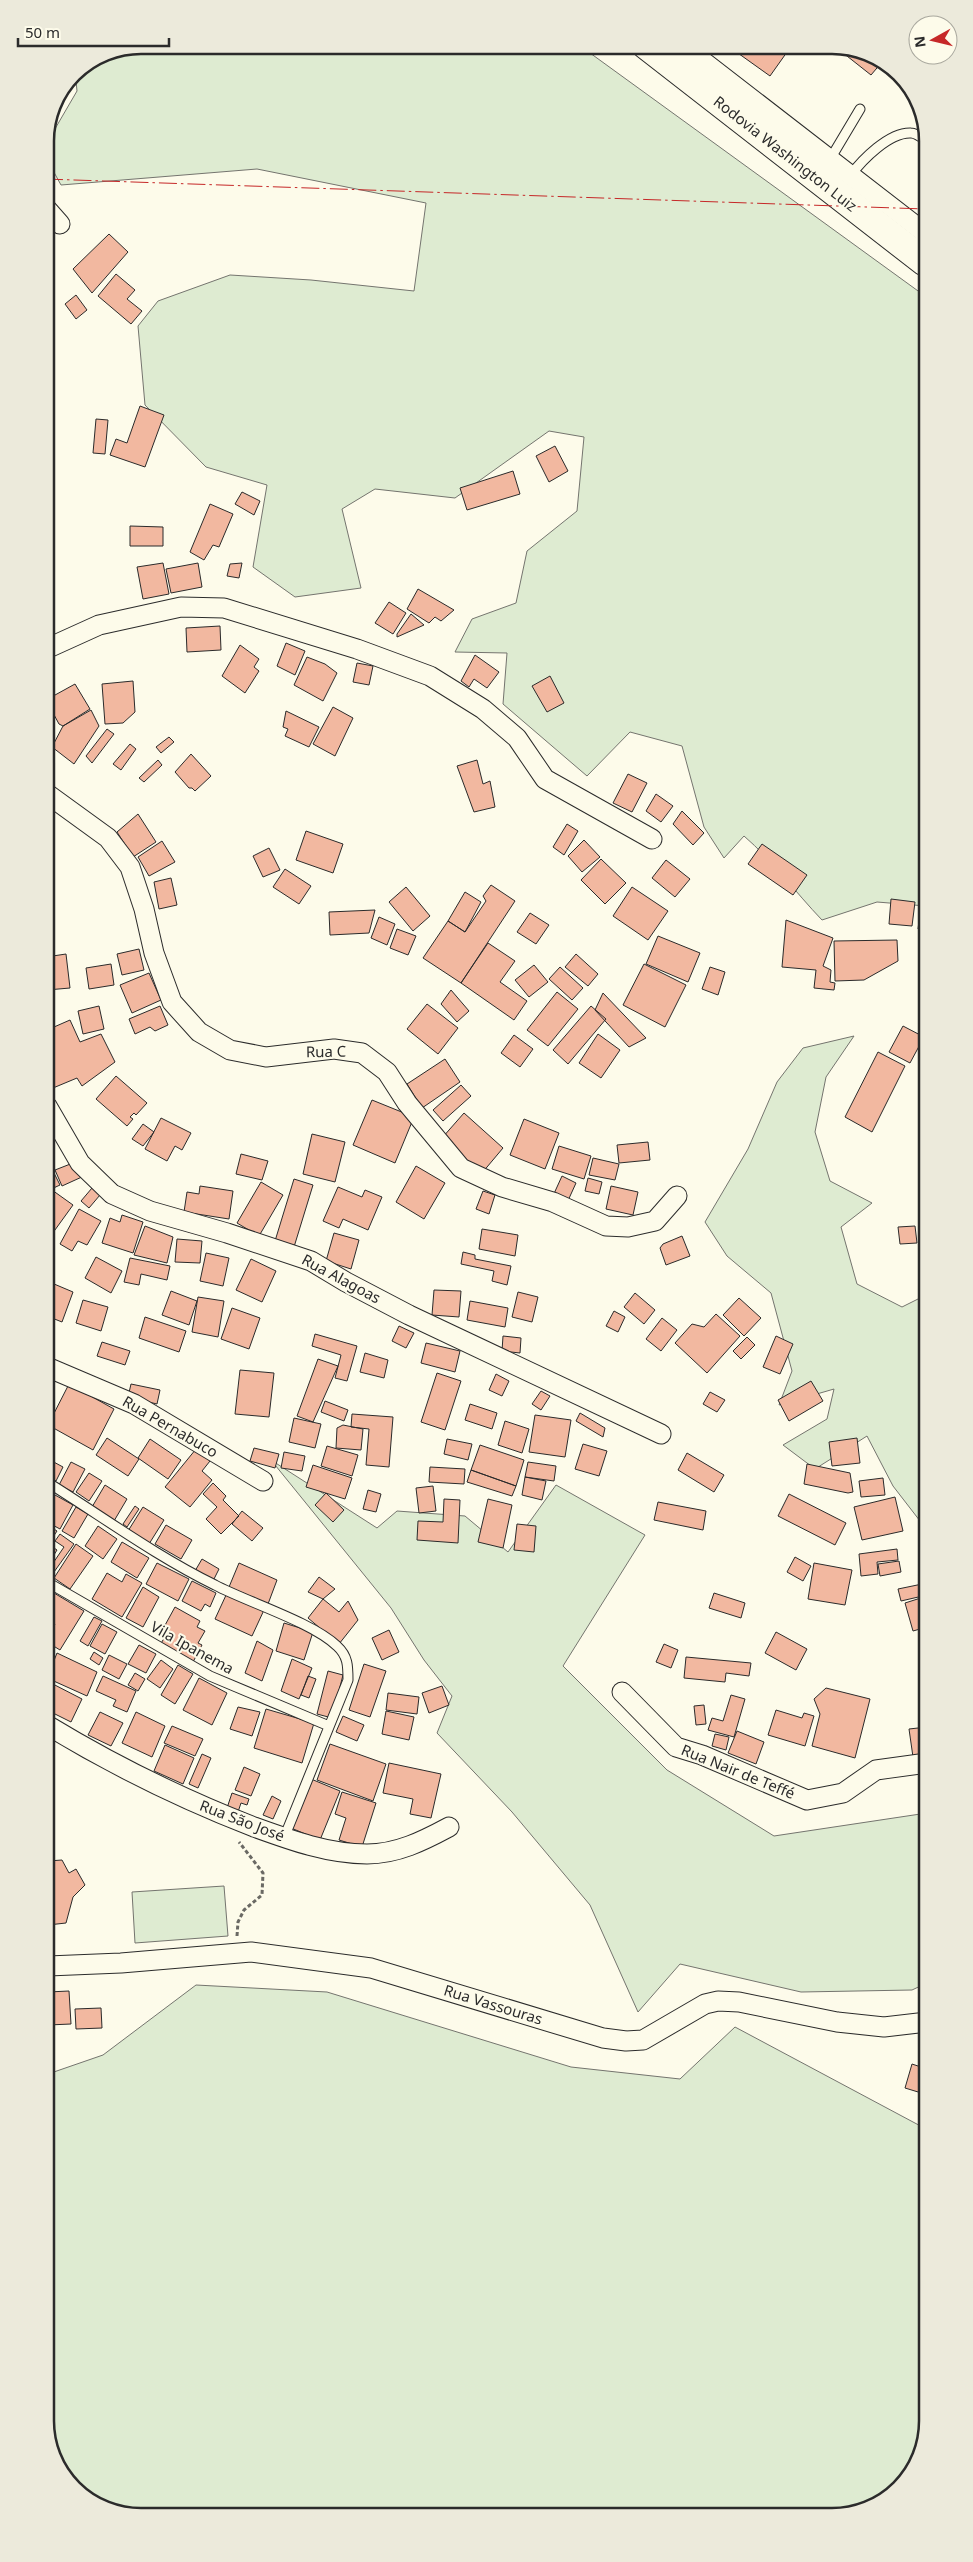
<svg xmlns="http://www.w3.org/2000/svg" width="973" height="2562" font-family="'Noto Sans',sans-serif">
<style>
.green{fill:#deebd1;stroke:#74746e}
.building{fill:#f2b8a0;stroke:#2b2b2b}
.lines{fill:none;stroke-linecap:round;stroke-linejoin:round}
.service-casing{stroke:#2b2b2b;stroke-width:11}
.minor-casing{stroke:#2b2b2b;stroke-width:21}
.motorway-casing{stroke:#2b2b2b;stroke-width:30}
.path{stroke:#6a6964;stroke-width:3;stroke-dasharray:4 2.5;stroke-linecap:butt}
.service{stroke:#fdfbea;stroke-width:9}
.minor{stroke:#fdfbea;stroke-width:19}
.motorway{stroke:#fdfbea;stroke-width:28}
.power{stroke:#c62828;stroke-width:1;stroke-dasharray:18 4 2.5 4;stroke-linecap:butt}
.labels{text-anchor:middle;stroke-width:4;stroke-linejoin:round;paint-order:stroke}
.street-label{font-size:15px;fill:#2b2b2b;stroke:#fdfbea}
.rim{fill:none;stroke:#2b2b2b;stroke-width:2.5}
</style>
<rect width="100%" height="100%" fill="#fdfbea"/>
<!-- green -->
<path class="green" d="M140,45H579L925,296L926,906L877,902L822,920C796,893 772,860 744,836L724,858L704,827L682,746L630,732L587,776L503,704L507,653L455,652L472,619L516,603L527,551L577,511L584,437L549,431L455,498L375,489L342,509L361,588L295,597L253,567L267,485L206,467L145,405L138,326L158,301L230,275L311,280L414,291L426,203L257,169L61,185L45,156V146L77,91L75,71L104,52Z
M854,1036L826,1077L815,1132L830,1181L872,1203L841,1227L857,1284L902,1307L926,1295L927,1530L893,1486L867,1436L815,1469L783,1445L827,1419L834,1389L779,1405L792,1371L771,1293L727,1256L705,1222L748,1149L777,1082L803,1048Z
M271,1460L377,1528L397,1511L465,1516L508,1552L556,1485L645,1535L563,1666L667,1770L774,1836L927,1813V1983L912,1990L801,1992L680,1964L638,2012L590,1905L512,1812L437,1733L452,1696L424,1660L391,1608Z
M224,1886L228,1936L135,1943L132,1892Z
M196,1985L327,1992L571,2067L680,2079L735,2027L928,2130V2422L908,2479L858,2514L134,2517L82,2497L48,2447V2074L103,2055Z"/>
<!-- building -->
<path class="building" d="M739,45H792L770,76L735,51Z
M833,45H839L882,62L871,75Z
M109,234L128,252L92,293L73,269Z
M116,274L135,290L127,299L142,311L131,324L98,296Z
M76,295L87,310L76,319L65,304Z
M46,376L51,377L46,403Z
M140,406L164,415L145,467L110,455L116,439L127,443Z
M96,419L108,420L105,454L93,453Z
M555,446L568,471L549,482L536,456Z
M513,471L520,494L467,510L460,488Z
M242,492L260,501L254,515L235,504Z
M210,504L233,514L219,547L213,545L204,560L190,552Z
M130,526L163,527V546H130Z
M163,563L169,594L143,599L137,567Z
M198,563L202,587L171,593L166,569Z
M242,563L239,578L227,576L230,564Z
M418,589L454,610L441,621L435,617L429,623L407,609Z
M389,602L406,613L393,634L375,623Z
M411,614L424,625L397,637V634Z
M220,626L221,650L187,652L186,628Z
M286,643L305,651L295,675L277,666Z
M240,645L259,659L254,667L259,671L245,693L222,676Z
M475,655L499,672L487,688L474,679L469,687L461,681Z
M307,657L325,664L337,673L323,701L294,685Z
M357,663L373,666L369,685L353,682Z
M550,676L564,703L547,712L532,686Z
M133,681L135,712L123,723L105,724L102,684Z
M75,684L90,709L63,726L59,724L46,700Z
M333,707L353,718L335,756L313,744Z
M91,710L99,726L74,764L52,747L63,726Z
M286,711L319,727L309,747L285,736L288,729L283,727Z
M107,729L114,734L92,763L86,756Z
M169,737L174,742L161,753L156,747Z
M130,744L136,749L121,770L113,764Z
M191,754L211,776L195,791L192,788H189L175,772Z
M158,760L162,765L144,782L139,778Z
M477,760L483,784L490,781L495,807L474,812L457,766Z
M628,774L647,783L632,812L613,803Z
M656,794L673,806L661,822L646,811Z
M682,811L704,833L693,845L673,824Z
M138,814L156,842L133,857L117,832Z
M567,824L578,831L564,855L553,847Z
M306,831L343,844L333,873L296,860Z
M584,840L600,857L582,872L568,856Z
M162,841L175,862L149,876L138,857Z
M762,844L807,875L793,895L748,864Z
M269,848L280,870L263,877L253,856Z
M601,859L626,883L605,904L581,880Z
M666,860L690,879L675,897L652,878Z
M285,869L311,886L299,904L273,887Z
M171,878L177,905L159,909L154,882Z
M491,885L515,901L461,983L423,958L448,921L465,932L486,901L483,896Z
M406,887L430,916L413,931L389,902Z
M632,887L668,911L648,940L613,916Z
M465,892L481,902L465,932L448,921Z
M922,897H926V930L918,929Z
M891,899L915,902L912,926L889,924Z
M375,910L369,933L330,935L329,912Z
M530,913L549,925L536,944L517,932Z
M379,917L395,924L387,945L371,938Z
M786,920L833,938L823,966L831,970L830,982L835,983L834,990L814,988L816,970L782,967Z
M397,929L416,936L408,955L390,948Z
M658,936L700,953L688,982L646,964Z
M897,940L898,961L864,980L835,981L834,941Z
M488,943L515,961L500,982L527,1001L514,1020L461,983Z
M139,949L144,970L122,975L117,954Z
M66,954L70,988L47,990L46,957Z
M576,954L598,974L588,986L565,967Z
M111,964L114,985L89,989L86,968Z
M644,964L686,985L665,1027L623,1005Z
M534,965L548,982L529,997L515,980Z
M560,967L583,988L572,1000L549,979Z
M710,967L725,972L718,995L702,989Z
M149,973L161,1000L132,1013L120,985Z
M451,990L469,1011L457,1022L441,1004Z
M557,992L578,1009L548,1046L527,1030Z
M603,993L646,1038L629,1047L595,1010Z
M427,1004L458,1028L438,1054L407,1029Z
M99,1006L104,1029L83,1034L78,1011Z
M160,1006L168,1025L155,1031L150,1027L135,1034L129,1019Z
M591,1006L606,1019L568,1064L553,1050Z
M70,1020L80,1042L101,1034L115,1062L82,1086L77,1078L53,1088L46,1072V1024L52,1022L54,1027Z
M903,1026L924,1037L910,1063L889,1052Z
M598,1034L620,1050L601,1078L579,1063Z
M514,1035L533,1049L520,1067L501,1053Z
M878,1052L905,1066L872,1132L845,1117Z
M445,1059L460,1082L422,1108L407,1084Z
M116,1076L147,1103L136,1115L134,1113L130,1117L133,1119L127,1126L96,1099Z
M461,1085L471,1096L443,1121L433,1110Z
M372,1100L414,1117L395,1163L353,1145Z
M464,1113L503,1148L482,1173L442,1138Z
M161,1118L191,1133L182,1150L175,1146L167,1161L145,1149Z
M524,1119L559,1133L545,1169L510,1155Z
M143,1124L154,1132L143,1146L132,1139Z
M312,1134L345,1142L335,1182L303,1174Z
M648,1142L650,1160L619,1163L617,1145Z
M559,1146L591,1156L584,1179L552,1169Z
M241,1154L268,1161L262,1180L236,1174Z
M593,1158L619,1164L615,1180L589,1175Z
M78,1161L84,1176L62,1186L55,1170Z
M416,1166L445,1183L424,1219L396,1202Z
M51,1167L60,1185L47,1191V1169Z
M562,1176L576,1183L566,1205L552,1198Z
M588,1178L602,1182L599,1194L585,1191Z
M294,1179L313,1185L294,1247L275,1241Z
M261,1182L283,1195L259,1236L237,1223Z
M200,1186L233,1191L229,1219L184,1212L187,1192L199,1194Z
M611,1186L638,1192L633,1215L606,1209Z
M338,1187L362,1197L365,1190L382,1197L368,1230L343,1219L339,1228L323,1221Z
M92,1188L100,1195L89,1208L81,1201Z
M52,1190L73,1205L47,1241V1198Z
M483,1191L495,1195L489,1214L476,1209Z
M79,1209L101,1221L87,1245L78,1241L72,1251L60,1244Z
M122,1215L143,1222L133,1253L102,1243L110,1218L120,1222Z
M145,1226L173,1237L167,1263L134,1255Z
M915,1226L917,1243L900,1244L898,1227Z
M482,1229L518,1235L515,1256L479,1249Z
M334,1233L359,1240L351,1269L326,1261Z
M682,1236L690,1256L666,1265L660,1248L663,1244Z
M177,1239L202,1241L200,1263L175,1262Z
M463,1252L475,1255V1259L511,1266L507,1285L492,1281L494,1271L461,1264Z
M206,1253L229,1258L223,1286L200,1281Z
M96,1257L122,1271L111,1293L85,1278Z
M130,1258L170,1266L167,1280L141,1274L139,1285L124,1282Z
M251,1259L276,1271L262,1302L236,1290Z
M47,1281L73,1292L62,1322L47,1316Z
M434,1290L461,1291L459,1317L432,1315Z
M171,1291L197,1301L189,1325L162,1315Z
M518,1292L538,1297L532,1322L512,1317Z
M635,1293L655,1310L644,1324L624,1307Z
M198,1297L224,1301L218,1337L192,1332Z
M739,1298L761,1318L744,1336L723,1315Z
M83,1300L108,1307L101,1331L76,1323Z
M470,1301L508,1308L505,1327L467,1320Z
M232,1308L260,1318L249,1349L221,1339Z
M614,1311L625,1317L618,1332L606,1326Z
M716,1314L740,1336L707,1373L675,1343L692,1324L704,1327Z
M145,1317L186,1331L179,1352L139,1338Z
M662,1318L677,1330L661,1351L646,1339Z
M399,1326L414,1333L406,1348L392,1341Z
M315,1334L357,1346L347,1381L335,1378L341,1355L312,1346Z
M503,1336L521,1338L520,1353L502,1351Z
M776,1336L793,1344L780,1374L763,1367Z
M747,1337L755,1345L741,1359L733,1351Z
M102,1342L130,1351L125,1365L97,1356Z
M426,1343L460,1351L455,1372L421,1363Z
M365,1353L388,1360L384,1378L360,1372Z
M318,1359L338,1366L313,1422L297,1416Z
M240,1370L274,1373L269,1417L235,1414Z
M437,1373L461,1381L445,1430L421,1422Z
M496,1374L509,1381L502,1396L489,1390Z
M811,1381L823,1401L789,1421L778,1400Z
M69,1384L114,1409L93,1450L48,1425Z
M131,1384L160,1390L157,1404L128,1397Z
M541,1391L550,1396L541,1410L532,1404Z
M710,1392L725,1400L717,1412L703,1404Z
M325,1401L348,1410L344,1421L321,1412Z
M470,1404L497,1413L492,1429L465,1420Z
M580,1413L605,1428L603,1437L576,1421Z
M352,1414L393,1417L389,1467L366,1465L369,1429L351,1427Z
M535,1415L571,1420L565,1457L529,1452Z
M294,1418L321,1424L315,1448L289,1442Z
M505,1421L529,1429L522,1453L498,1445Z
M343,1425L363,1429L361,1450L336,1448L337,1428Z
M107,1438L139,1459L128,1476L96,1455Z
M857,1438L860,1463L832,1466L829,1442Z
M150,1439L181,1460L168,1479L138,1458Z
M447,1439L472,1444L468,1460L444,1454Z
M583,1444L607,1451L599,1476L575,1469Z
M480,1445L524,1460L516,1486L471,1470Z
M327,1446L358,1455L352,1476L321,1466Z
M254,1448L279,1454L275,1468L250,1461Z
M196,1449L210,1461L202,1471L212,1480L190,1507L165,1487Z
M284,1452L305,1456L302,1471L281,1468Z
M687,1453L724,1475L714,1492L678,1470Z
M50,1460L63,1467L56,1481L47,1476Z
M71,1462L85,1469L73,1492L59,1485Z
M528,1462L556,1466L554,1481L525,1477Z
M807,1464L850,1473L853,1492L848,1493L804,1484Z
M313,1465L352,1478L345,1499L306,1487Z
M430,1467L465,1469L464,1484L429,1482Z
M471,1470L516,1486L512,1496L467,1482Z
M89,1473L102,1481L89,1501L76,1492Z
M525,1477L546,1481L542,1500L522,1495Z
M883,1478L885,1495L861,1497L859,1481Z
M213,1483L226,1496L223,1500L239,1516L221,1534L206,1519L217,1507L203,1494Z
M105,1485L127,1499L114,1521L92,1507Z
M433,1486L436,1511L419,1513L416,1488Z
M368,1490L381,1494L376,1512L363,1509Z
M326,1493L344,1510L333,1522L315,1505Z
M789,1494L846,1523L835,1545L778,1516Z
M55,1495L73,1505L60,1529L47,1522V1509Z
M895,1497L903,1531L862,1540L854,1507Z
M444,1499L460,1500L458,1543L417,1540L418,1521L443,1522Z
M488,1499L512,1505L503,1548L478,1542Z
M658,1502L706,1511L703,1530L654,1520Z
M135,1506L139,1509L127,1527L123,1524Z
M76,1507L88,1514L74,1538L62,1531Z
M143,1507L164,1520L149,1544L128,1531Z
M242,1511L263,1528L252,1541L232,1524Z
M517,1524L536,1526L534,1552L514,1550Z
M166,1525L192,1540L181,1559L155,1544Z
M49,1526L57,1531L47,1546V1529Z
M98,1526L117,1539L103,1559L85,1546Z
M60,1534L74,1544L54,1572L49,1569L64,1547L55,1541Z
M122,1542L149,1558L137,1578L111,1562Z
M76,1544L93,1556L70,1589L54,1578Z
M51,1546L57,1550L47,1566V1552Z
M897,1549L898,1560L877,1562L878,1574L861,1576L859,1554Z
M795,1557L811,1566L803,1581L787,1572Z
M202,1559L219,1569L213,1581L195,1571Z
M899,1561L901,1572L880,1576L878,1564Z
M157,1563L189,1579L178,1601L146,1584Z
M239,1563L277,1580L268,1604L229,1587Z
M814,1563L852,1570L845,1605L808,1599Z
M107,1573L122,1582L126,1574L142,1583L122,1617L92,1599Z
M319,1577L335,1589L323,1599L308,1592Z
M192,1581L216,1593L210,1607L205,1604L201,1611L182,1601Z
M927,1583V1595L901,1601L898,1589Z
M143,1587L159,1597L143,1627L126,1618Z
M49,1590L84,1611L60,1650L47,1642V1637L55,1624L47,1618V1594Z
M227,1593L264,1610L252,1636L215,1619Z
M714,1593L745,1603L741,1618L709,1608Z
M927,1596V1627L913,1631L905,1603Z
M323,1599L339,1612L348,1601L358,1620L339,1644L308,1618Z
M175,1607L200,1621L197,1627L205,1631L198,1643L202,1645L193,1662L160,1645L169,1630L164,1627Z
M94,1617L102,1621L88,1646L80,1641Z
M284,1623L313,1632L304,1660L276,1651Z
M102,1624L117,1632L105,1654L90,1646Z
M389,1630L399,1652L382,1660L372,1638Z
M776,1632L807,1649L796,1670L765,1653Z
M257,1641L273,1650L262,1681L245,1673Z
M664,1644L678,1650L671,1668L656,1662Z
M139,1645L156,1654L146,1673L128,1664Z
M94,1652L103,1658L99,1665L90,1659Z
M57,1653L97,1672L87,1696L47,1678Z
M109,1655L127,1664L119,1679L102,1670Z
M686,1657L751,1663L749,1676L726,1673L725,1682L684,1678Z
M292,1659L312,1668L299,1699L281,1691Z
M161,1660L173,1669L160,1688L147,1679Z
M364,1664L386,1671L370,1717L349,1710Z
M178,1665L193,1674L175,1704L161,1695Z
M328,1671L343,1675L332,1718L317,1714Z
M135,1673L145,1679L138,1691L128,1685Z
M103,1676L136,1691L127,1712L113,1706L116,1700L96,1691Z
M308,1676L316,1679L309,1698L301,1695Z
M199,1678L227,1693L212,1725L183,1710Z
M49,1682L82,1699L71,1722L47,1710Z
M442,1686L449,1705L429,1713L422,1693Z
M826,1688L870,1699L855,1758L812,1746L820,1714L814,1699Z
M388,1693L419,1697L417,1714L386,1710Z
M731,1695L745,1699L734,1737L708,1730L712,1718L723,1721Z
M704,1705L706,1724L696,1725L694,1706Z
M238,1707L260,1712L252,1736L230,1729Z
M266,1709L314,1723L302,1763L254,1748Z
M776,1710L802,1718L804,1713L814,1716L805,1746L768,1735Z
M386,1711L414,1717L409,1740L382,1734Z
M100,1712L123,1723L111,1746L88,1735Z
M136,1712L165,1726L152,1757L122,1743Z
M343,1716L364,1725L357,1741L336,1732Z
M172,1726L203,1739L195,1756L164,1743Z
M927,1727V1755L913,1757L909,1729Z
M737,1731L764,1742L756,1764L728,1753Z
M715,1734L729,1737L726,1750L712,1746Z
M330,1744L386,1764L373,1801L317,1780Z
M165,1745L194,1758L183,1784L154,1771Z
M202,1754L211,1758L198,1788L189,1784Z
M389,1763L441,1774L431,1818L410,1814L413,1799L383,1793Z
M244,1767L260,1774L251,1796L235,1790Z
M311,1779L340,1791L320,1840L291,1828Z
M342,1792L376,1803L362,1847L339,1840L346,1818L335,1814Z
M232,1793L249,1799L247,1805L241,1803L238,1812L227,1808Z
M272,1796L281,1801L273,1819L263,1815Z
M62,1860L69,1873L76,1869L85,1885L73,1897L66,1923L48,1925V1861Z
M69,1991L71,2024L48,2025V1992Z
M101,2008L102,2028L76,2029L75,2009Z
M912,2064L927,2069L928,2095L905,2088Z"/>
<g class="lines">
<defs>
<path id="service" d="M829,161L860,109
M850,176C862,160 889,132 911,133C915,133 921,137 925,140
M47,1482C103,1517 156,1556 215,1585C247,1602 312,1622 337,1646C348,1656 348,1666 348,1680L284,1838
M47,1582L210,1676L329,1726"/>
<path id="minor" d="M682,45L925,233
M45,207L60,224
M46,649L99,625L181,607L224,608L357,649L430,676L483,709L517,738L545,779L652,839
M46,793L108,838L130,867L144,909L154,953L172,1002L199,1032L230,1050L266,1057L334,1049L362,1053L387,1072L407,1103L461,1168L502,1187L553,1202L606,1226L628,1227L655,1221L677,1196
M47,1106L80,1163L112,1194L150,1211L227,1233L311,1261L346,1282L409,1315L661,1434
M47,1367L134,1404L263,1481
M622,1692L676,1747L702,1755L807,1800L843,1793L876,1770L927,1763
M47,1725C113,1765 182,1799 254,1827C290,1840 328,1854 367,1854C397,1854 423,1841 449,1827
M48,1966L121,1963L251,1952L371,1968L603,2038L626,2041L643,2040L705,2004L718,2001L739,2002L837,2022L884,2027L927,2022"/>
<path id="motorway" d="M646,45L925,262"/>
</defs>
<!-- service casing -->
<use href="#service" class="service-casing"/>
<!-- minor casing -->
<use href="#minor" class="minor-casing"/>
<!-- motorway casing -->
<use href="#motorway" class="motorway-casing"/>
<!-- path -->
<path class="path" d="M237,1936L238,1922L244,1910L262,1895L263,1873L239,1842"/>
<!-- service -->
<use href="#service" class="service"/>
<!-- minor -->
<use href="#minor" class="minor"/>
<!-- motorway -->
<use href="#motorway" class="motorway"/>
<!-- power -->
<path class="power" d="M45,179L925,209"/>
</g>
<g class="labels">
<!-- street labels -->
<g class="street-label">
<text transform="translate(785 154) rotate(38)" y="5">Rodovia Washington Luiz</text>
<text transform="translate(326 1052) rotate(-1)" y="5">Rua C</text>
<text transform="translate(341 1279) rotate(28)" y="5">Rua Alagoas</text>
<text transform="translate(170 1427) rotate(30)" y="5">Rua Pernabuco</text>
<text transform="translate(192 1648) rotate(29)" y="5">Vila Ipanema</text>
<text transform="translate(738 1772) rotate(22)" y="5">Rua Nair de Teffé</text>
<text transform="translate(242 1821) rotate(21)" y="5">Rua São José</text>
<text transform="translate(493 2005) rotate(17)" y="5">Rua Vassouras</text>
</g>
</g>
<!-- crop -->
<path d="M0 0H973V2562H0ZM141 54H832A87 87 0 0 1 919 141V2421A87 87 0 0 1 832 2508H141A87 87 0 0 1 54 2421V141A87 87 0 0 1 141 54Z" fill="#eceadb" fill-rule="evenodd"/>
<path class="rim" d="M141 54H832A87 87 0 0 1 919 141V2421A87 87 0 0 1 832 2508H141A87 87 0 0 1 54 2421V141A87 87 0 0 1 141 54Z"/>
<!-- north arrow -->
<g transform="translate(933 40) rotate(262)"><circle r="24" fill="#fdfbea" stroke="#a9a89e"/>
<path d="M0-4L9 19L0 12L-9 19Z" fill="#c62828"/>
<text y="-8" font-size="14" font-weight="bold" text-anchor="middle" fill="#2b2b2b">N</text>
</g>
<!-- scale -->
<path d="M18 38v8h151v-8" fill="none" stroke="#2b2b2b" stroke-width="2.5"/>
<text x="25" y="38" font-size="15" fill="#2b2b2b" stroke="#fdfbea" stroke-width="4" paint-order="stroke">50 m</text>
</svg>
